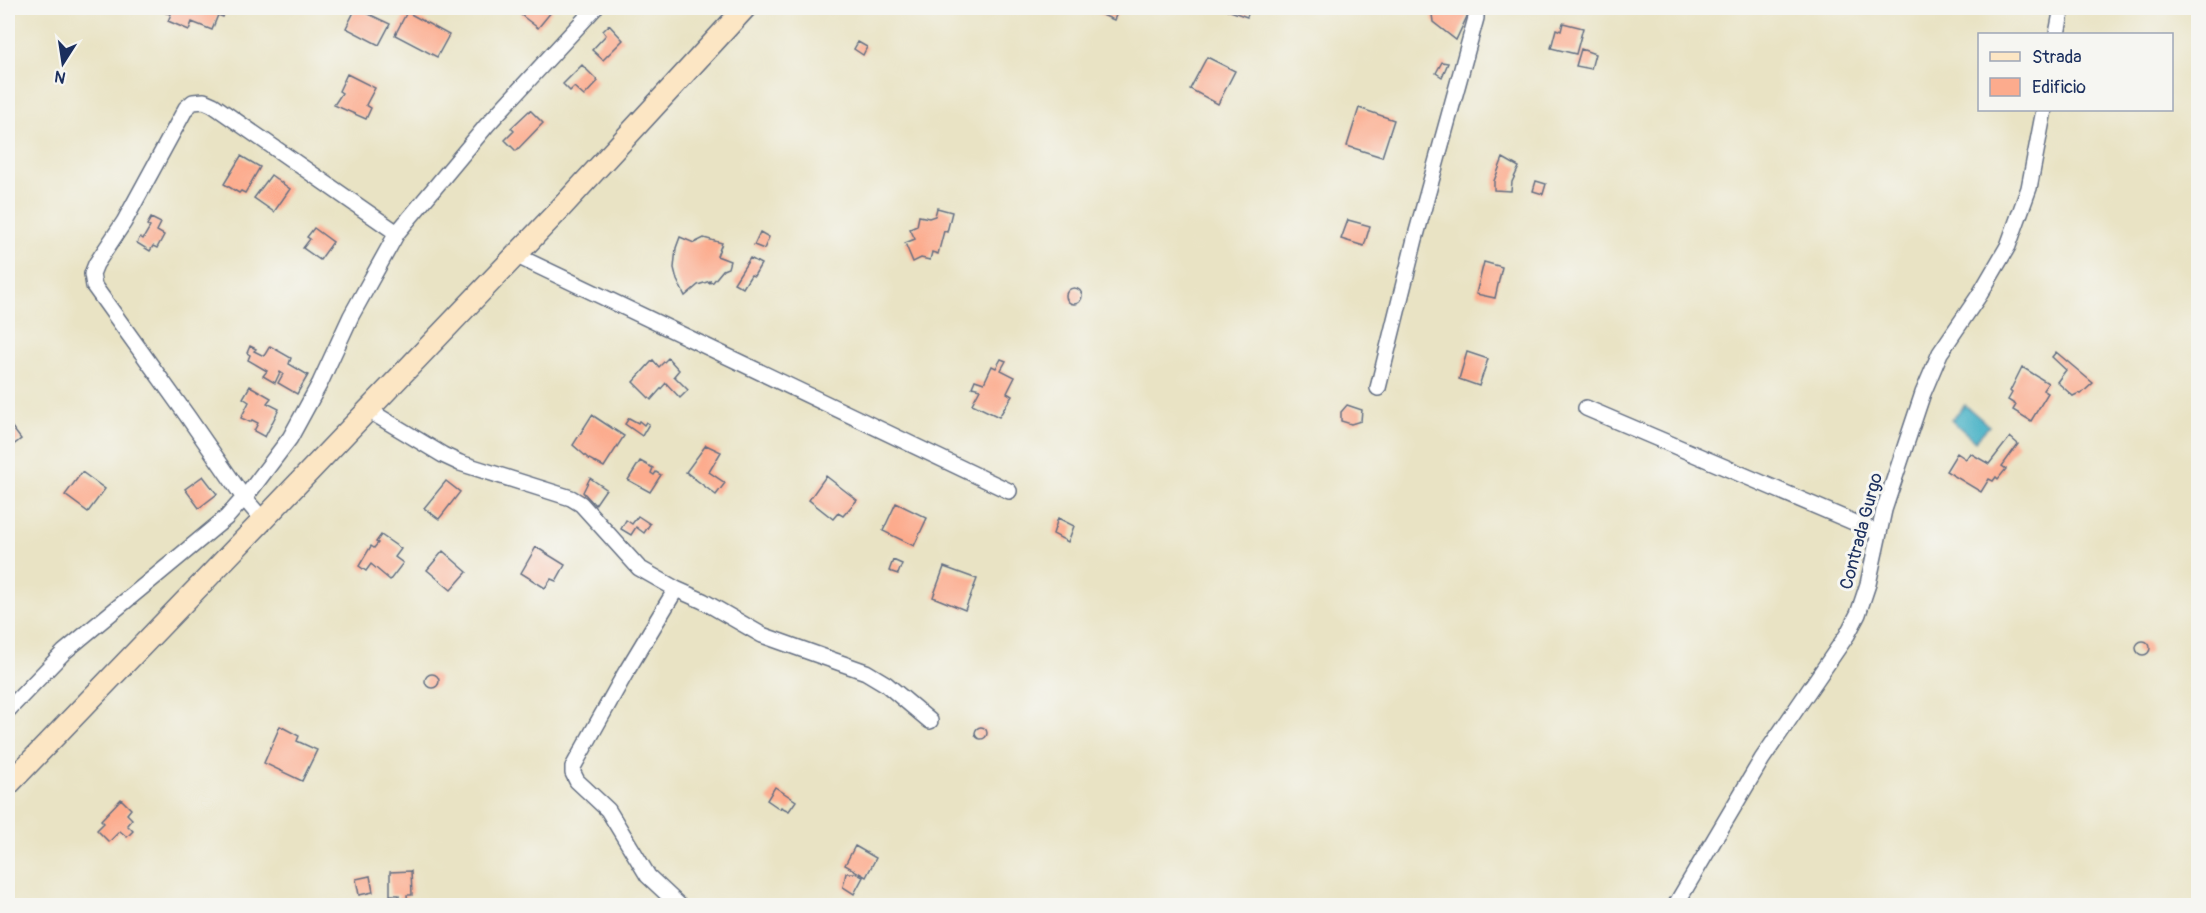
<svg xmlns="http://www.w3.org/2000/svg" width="2206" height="913" font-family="Pangolin,sans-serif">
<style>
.water{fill:#48b2c6;stroke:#327092;stroke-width:1.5}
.building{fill:#fcab8d}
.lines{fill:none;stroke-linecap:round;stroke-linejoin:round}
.minor-casing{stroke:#636e82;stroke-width:18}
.secondary-casing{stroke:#636e82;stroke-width:24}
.minor{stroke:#fff;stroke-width:15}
.secondary{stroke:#fce6c4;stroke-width:21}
.labels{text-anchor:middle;stroke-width:6;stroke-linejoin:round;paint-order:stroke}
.street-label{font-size:18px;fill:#1b2f5e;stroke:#f6f6f2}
</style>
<rect width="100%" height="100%" fill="#f6f6f2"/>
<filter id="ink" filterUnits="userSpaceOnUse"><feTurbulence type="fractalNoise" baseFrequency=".0167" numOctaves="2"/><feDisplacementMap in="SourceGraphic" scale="12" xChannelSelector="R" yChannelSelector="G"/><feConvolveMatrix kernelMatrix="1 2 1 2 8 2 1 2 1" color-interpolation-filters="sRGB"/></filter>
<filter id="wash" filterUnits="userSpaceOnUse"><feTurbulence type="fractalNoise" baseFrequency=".008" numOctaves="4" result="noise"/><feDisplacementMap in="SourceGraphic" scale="24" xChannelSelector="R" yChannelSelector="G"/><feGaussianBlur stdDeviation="1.35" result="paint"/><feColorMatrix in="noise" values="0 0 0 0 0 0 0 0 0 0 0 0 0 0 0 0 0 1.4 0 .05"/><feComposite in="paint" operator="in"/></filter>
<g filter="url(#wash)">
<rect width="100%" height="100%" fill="#e9e3c4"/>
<!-- water -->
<path class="water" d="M1965,405L1989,426L1975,441L1951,420Z"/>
<g id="blocks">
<!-- building -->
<path class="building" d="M168,8H226L223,17L218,15L212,30L192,22L189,30L168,21L171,14L166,13Z
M356,8L390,24L379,45L346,28Z
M527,8H547L552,11L538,28L521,15Z
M1086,8H1119L1114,20Z
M1222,8H1250L1247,17Z
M1438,8H1467L1470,10L1456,40L1433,22L1432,14Z
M407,12L449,35L437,57L395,35Z
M1563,23L1583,28L1576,54L1551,48L1556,29L1561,31Z
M609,25L623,40L603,60L592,50L606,35L603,31Z
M858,42L867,47L863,55L854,49Z
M1581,49L1595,54L1591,69L1576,66Z
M1207,57L1235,71L1218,104L1190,89Z
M1442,62L1448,63L1442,77L1436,73Z
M582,65L598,81L584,96L574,87L570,91L563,84Z
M347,74L375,88L366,105L371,108L366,119L334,105L342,93L339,91Z
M1359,108L1394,120L1382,157L1347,146Z
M530,110L543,123L516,151L505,140L514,131L511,128Z
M241,156L260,167L245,193L241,191L239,193L224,184Z
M1503,158L1519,167L1512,182L1511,191L1494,190V181Z
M271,175L290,189L274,212L254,198Z
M1536,181L1546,184L1543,194L1533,191Z
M937,208L952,212L947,232L944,231L938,254L932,252L930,260L921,258L913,262L905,243L915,239L910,229L917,226L919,216L929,218L935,216Z
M151,218L161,223L157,231L164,235L157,248L153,246L150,251L137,243L140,237L143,239L150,227L147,225Z
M1348,220L1370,226L1364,246L1341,239Z
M314,228L333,242L320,260L303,248L310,239L307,237Z
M760,232L769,237L764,249L754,245Z
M680,237L694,243L704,238L722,243L717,256L730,261L728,268L723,270L713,282L709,283L710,281L698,285L685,296L677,280L674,268L676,248Z
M750,258L761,264L754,276L751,275L743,288L734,283Z
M1484,262L1502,267L1495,298L1476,294Z
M1066 296a8 8 0 1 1 16 0a8 8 0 1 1-16 0Z
M250,346L256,349L254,351L264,356L270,346L291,358L289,364L308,375L297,394L278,383L283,374L280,372L275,383L263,376L267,371L248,360L250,355L247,353Z
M1467,352L1488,359L1479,386L1459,379Z
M2056,352L2093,383L2081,394L2079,393L2073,396L2057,382L2066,370L2052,357Z
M668,358L679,370L674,376L688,390L680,398L666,383L651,400L633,382L653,360L659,367Z
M1001,359L1006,361L1001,370L1015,377L1007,393L1012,396L999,417L972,404L980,389L972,387L975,380L984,383L992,366L996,368Z
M2022,367L2048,383L2043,390L2048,393L2031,421L2013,410L2016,405L2008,400L2012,393L2010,391Z
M250,386L271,398L267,403L279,409L265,437L254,431L258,423L252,420L250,422L241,418L249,402L243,398Z
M1347,405L1362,410L1361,421L1351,424L1341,421V412Z
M592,415L624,436L604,467L589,459L573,445Z
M629,418L638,423L639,421L644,425L646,422L649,424L642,436L625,424Z
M8,422L21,439L8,449Z
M2010,437L2018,444L2002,466L2006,469L1998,479L1996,477L1993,481L1989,479L1981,492L1946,471L1957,453L1966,459L1970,453L1989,464Z
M706,445L721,452L709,472L725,483L716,495L686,472Z
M640,461L653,468L651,473L654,475L656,472L661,475L650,492L628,480Z
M82,472L105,489L88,512L65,495Z
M203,476L217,494L199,508L185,489Z
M826,476L857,500L843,516L838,513L833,519L809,500Z
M590,478L606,489L595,505L583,492Z
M446,481L460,492L439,519L424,508Z
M896,503L927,518L914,546L883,531Z
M638,516L650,524L644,533L636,527L631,535L621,529L626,520L632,524Z
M1058,518L1074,526L1068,542L1053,534Z
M381,535L401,549L395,557L403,563L390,580L371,564L366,571L359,566L371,546L374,548L378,543L376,542Z
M536,547L565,565L556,581L551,579L545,588L521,573Z
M443,551L467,572L451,590L427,570Z
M893,560L902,564L898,574L889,571Z
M944,567L977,579L965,610L933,597Z
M2136 648a7 7 0 1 1 14 0a7 7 0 1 1-14 0Z
M425 681a7 7 0 1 1 14 0a7 7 0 1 1-14 0Z
M280,726L299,736L297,741L317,750L302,781L264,763Z
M975 733a6 6 0 1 1 12 0a6 6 0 1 1-12 0Z
M775,787L796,801L789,811L781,807L780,809L767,800Z
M121,799L131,809L127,814L132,819L127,825L133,831L127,837L120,831L109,842L97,830L104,823L101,820Z
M855,846L876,858L866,877L845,865Z
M411,871L412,895H407L408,905H399V895H390V872Z
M846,873H855L863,877L854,894L843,887Z
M370,876L373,892L359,895L356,879Z"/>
</g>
</g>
<g filter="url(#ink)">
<use href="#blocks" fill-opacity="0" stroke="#636e82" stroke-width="1.5"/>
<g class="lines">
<defs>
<path id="minor" d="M2057,34L2062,8
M515,255L1009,491
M1378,388L1415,239L1476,18V8
M1586,408L1879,533
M368,410L443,455L460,463L571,498L581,504L639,568L676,589L703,601L762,635L866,672L886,684L930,721
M263,520L244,498L188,417L94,286L92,274L96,264L124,222L186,108L193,102L204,101L213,105L397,233
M676,589L626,672L573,767V773L577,781L608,810L648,876L680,906
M8,710L64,652L227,517L250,491L290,438L320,383L351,316L397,233L487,125L595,8
M1675,906L1762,759L1847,635L1858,614L1868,584L1884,510L1923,393L1940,353L1980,294L2008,246L2029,188L2044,110"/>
<path id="secondary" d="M8,785L263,520L559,210L745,8"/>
</defs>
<!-- minor casing -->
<use href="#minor" class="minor-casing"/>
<!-- secondary casing -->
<use href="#secondary" class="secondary-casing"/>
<!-- minor -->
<use href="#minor" class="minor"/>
<!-- secondary -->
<use href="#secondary" class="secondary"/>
</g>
</g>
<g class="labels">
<!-- street labels -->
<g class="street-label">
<text transform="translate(1861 531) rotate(-75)" y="6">Contrada Gurgo</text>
</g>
</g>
<!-- margin -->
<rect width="2206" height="913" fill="none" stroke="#f6f6f2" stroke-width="30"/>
<!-- legend -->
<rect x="1978" y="33" width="195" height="78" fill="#f6f6f2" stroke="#9ea6b7" stroke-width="1.5"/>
<rect x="1990" y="52" width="30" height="9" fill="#fce6c4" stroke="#9ea6b7" stroke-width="1.5"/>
<text x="2032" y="63" font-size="18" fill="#1b2f5e">Strada</text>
<rect x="1990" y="78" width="30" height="18" fill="#fcab8d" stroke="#9ea6b7" stroke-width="1.5"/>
<text x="2032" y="93" font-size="18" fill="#1b2f5e">Edificio</text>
<!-- north arrow -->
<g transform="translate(63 63) rotate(192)" stroke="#f6f6f2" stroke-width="4.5" paint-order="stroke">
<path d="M0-4.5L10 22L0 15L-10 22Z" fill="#1b2f5e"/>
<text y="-9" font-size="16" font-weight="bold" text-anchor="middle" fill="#1b2f5e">N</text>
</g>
</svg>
